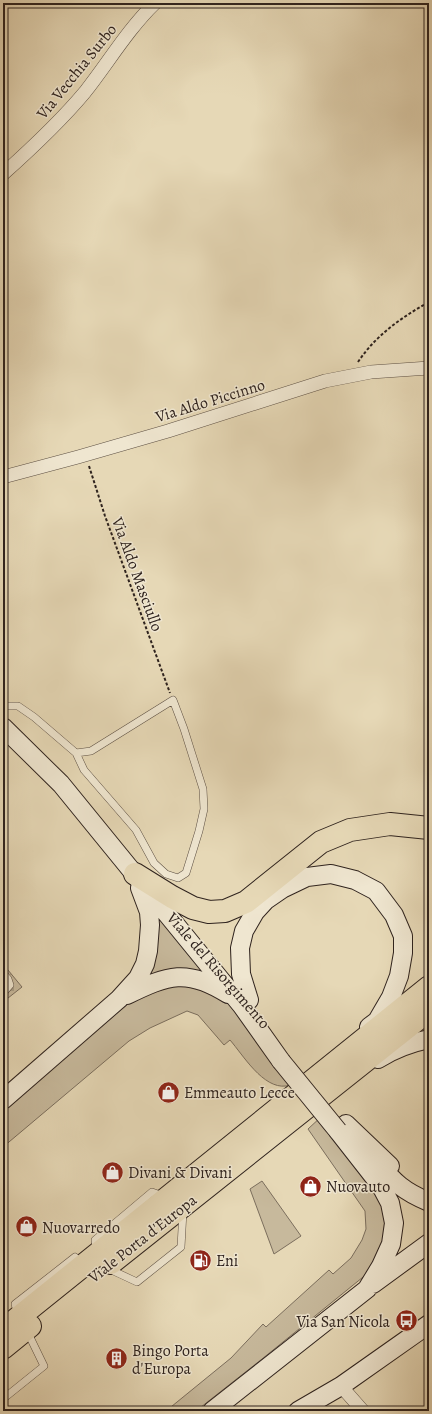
<svg xmlns="http://www.w3.org/2000/svg" width="432" height="1414" font-family="Alegreya,serif">
<style>
.grass{fill:#c7b99c;stroke:#7b6e5d}
.cemetery{fill:url(#cemetery-stones);stroke:#7b6e5d}
.lines{fill:none;stroke-linecap:round;stroke-linejoin:round}
.lane-casing{stroke:#5d5044;stroke-width:8}
.street-casing{stroke:#5d5044;stroke-width:14}
.secondary-casing{stroke:#2f231e;stroke-width:20}
.highway-casing{stroke:#2f231e;stroke-width:24}
.path{stroke:#2f231e;stroke-width:2;stroke-dasharray:3 2;stroke-linecap:butt}
.lane{stroke:#efe6d0;stroke-width:7}
.street{stroke:#efe6d0;stroke-width:13}
.secondary{stroke:#efe6d0;stroke-width:18}
.highway{stroke:#e6d8b6;stroke-width:22}
.secondary-bridge-casing{stroke:#2f231e;stroke-width:20;stroke-linecap:butt}
.secondary-bridge{stroke:#efe6d0;stroke-width:18}
.labels{text-anchor:middle;stroke-width:3;stroke-linejoin:round;paint-order:stroke}
.street-label{font-size:16px;fill:#2f231e;stroke:#efe6d0}
.poi-label{font-size:16px;fill:#2f231e;stroke:#efe6d0;text-anchor:start}
</style>
<defs>
<pattern id="cemetery-stones" width="16" height="16" patternUnits="userSpaceOnUse"><rect width="16" height="16" fill="#c7b99c"/><path d="M2 7V4a2 2 0 0 1 4 0v3zM10 15v-3a2 2 0 0 1 4 0v3z" fill="#ab9f86"/></pattern>
</defs>
<rect width="100%" height="100%" fill="#e6d8b6"/>
<filter id="stains"><feTurbulence type="fractalNoise" baseFrequency=".005" numOctaves="4"/><feColorMatrix values="0 0 0 0 .2 0 0 0 0 .09 0 0 0 0 .02 0 0 0 .5 -.17"/></filter>
<radialGradient id="worn" r=".72"><stop offset=".6" stop-color="#630" stop-opacity="0"/><stop offset="1" stop-color="#630" stop-opacity=".3"/></radialGradient>
<!-- grass -->
<path class="grass" d="M156,914L207,974L152,977L146,972Z
M185,982L228,1001L295,1083C292,1084 289,1086 286,1086C263,1089 243,1055 230,1040L224,1045L198,1015L187,1011L150,1028L129,1041L3,1147V1107L134,999Z
M322,1116L378,1186L387,1229L382,1252L368,1273L262,1359L196,1411H166L231,1358L263,1324L266,1327L329,1270L333,1274L351,1258L362,1240L366,1229L365,1211L308,1129Z
M262,1181L301,1236L274,1254L250,1189Z"/>
<!-- cemetery -->
<path class="cemetery" d="M3,964L22,987L3,1002Z"/>
<g class="lines">
<defs>
<path id="lane" d="M3,706H18L34,717L76,753L91,751L173,700L184,729L203,789L204,809L199,831L186,873L178,878L166,874L154,863L136,830L84,770L76,753
M3,973L8,979L10,985L3,993
M96,1251L95,1240L152,1192L163,1196
M107,1268L137,1282L181,1247L183,1211
M18,1315L15,1304L75,1257L82,1264
M3,1399L44,1366L27,1331"/>
<path id="street" d="M3,174C32,148 60,122 85,92C108,63 128,29 155,3
M3,477L78,457L168,431L325,381L371,372L429,368
M341,1386L363,1411"/>
<path id="secondary" d="M3,727L61,784L242,1006L281,1061
M127,995C168,975 187,968 228,994
M249,1000L241,974L240,948L244,931L255,912L266,900L282,889L307,877L331,874L355,880L376,891L394,915L403,936V953L399,976L391,997L377,1021L369,1027
M378,1059C394,1049 410,1043 429,1039
M3,1100L119,999L138,978L145,964L148,951L150,925L149,912L140,888
M346,1124L390,1166
M377,1162C395,1183 403,1191 429,1202
M373,1284L429,1243
M212,1411L367,1289L381,1266L391,1244L394,1223L390,1203L381,1186L338,1131
M298,1411L341,1386L429,1324"/>
<path id="highway" d="M135,874L172,897L193,908L209,912L225,911L246,902L321,842L350,830L390,824L429,828
M111,1263L429,1010
M3,1330L429,987
M3,1348L30,1326"/>
</defs>
<!-- lane casing -->
<use href="#lane" class="lane-casing"/>
<!-- street casing -->
<use href="#street" class="street-casing"/>
<!-- secondary casing -->
<use href="#secondary" class="secondary-casing"/>
<!-- highway casing -->
<use href="#highway" class="highway-casing"/>
<!-- path -->
<path class="path" d="M358,362C376,335 402,317 429,302
M89,466L105,516L170,693"/>
<!-- lane -->
<use href="#lane" class="lane"/>
<!-- street -->
<use href="#street" class="street"/>
<!-- secondary -->
<use href="#secondary" class="secondary"/>
<!-- highway -->
<use href="#highway" class="highway"/>
<defs>
<path id="secondary-bridge" d="M281,1061L338,1131"/>
</defs>
<!-- secondary-bridge casing -->
<use href="#secondary-bridge" class="secondary-bridge-casing"/>
<!-- secondary-bridge -->
<use href="#secondary-bridge" class="secondary-bridge"/>
</g>
<!-- icons -->
<defs>
<symbol id="shop-disc" viewBox="-11 -11 22 22"><circle r="9.5" fill="#8f2418" stroke="#efe6d0"/><path d="M-5-2.5h2.3a2.7 3.5 0 0 1 5.4 0H5L5.5 6h-11ZM-1.5-2.5h3a1.5 2.3 0 0 0-3 0Z" fill="#fff"/></symbol>
<symbol id="fuel-disc" viewBox="-11 -11 22 22"><circle r="9.5" fill="#8f2418" stroke="#efe6d0"/><path d="M-5.5-6h7V0h2V4h1.3V-2.5L3-4.5l.8-.8L6-3V5H2.5V1h-1V6h-7ZM-4.2-4.7v3.2H.2V-4.7Z" fill="#fff"/></symbol>
<symbol id="bus-disc" viewBox="-11 -11 22 22"><circle r="9.5" fill="#8f2418" stroke="#efe6d0"/><path d="M-5-6H5V4H4V6H2V4H-2V6H-4V4H-5ZM-3.5-4V0h7V-4ZM-3.5 1.2v1.5H-2V1.2ZM2 1.2v1.5H3.5V1.2Z" fill="#fff"/></symbol>
<symbol id="building-disc" viewBox="-11 -11 22 22"><circle r="9.5" fill="#8f2418" stroke="#efe6d0"/><path d="M-4-6H4V6H1V3H-1V6H-4ZM-2.5-4.3h1.7v1.8h-1.7ZM.8-4.3h1.7v1.8H.8ZM-2.5-1h1.7V.8h-1.7ZM.8-1h1.7V.8H.8Z" fill="#fff"/></symbol>
</defs>
<g fill-rule="evenodd">
<use href="#shop-disc" x="156" y="1080" width="25" height="25"/>
<use href="#shop-disc" x="100" y="1160" width="25" height="25"/>
<use href="#shop-disc" x="298" y="1174" width="25" height="25"/>
<use href="#shop-disc" x="14" y="1214" width="25" height="25"/>
<use href="#fuel-disc" x="188" y="1248" width="25" height="25"/>
<use href="#bus-disc" x="394" y="1308" width="25" height="25"/>
<use href="#building-disc" x="104" y="1346" width="25" height="25"/>
</g>
<g class="labels">
<!-- street labels -->
<g class="street-label">
<text transform="translate(76 71) rotate(-51)" y="6">Via Vecchia Surbo</text>
<text transform="translate(210 400) rotate(-17)" y="6">Via Aldo Piccinno</text>
<text transform="translate(138 574) rotate(70)" y="6">Via Aldo Masciullo</text>
<text transform="translate(219 970) rotate(49)" y="6">Viale del Risorgimento</text>
<text transform="translate(142 1238) rotate(-38)" y="6">Viale Porta d'Europa</text>
</g>
<!-- poi labels -->
<g class="poi-label">
<text x="184" y="1098">Emmeauto Lecce</text>
<text x="128" y="1178">Divani &amp; Divani</text>
<text x="326" y="1192">Nuovauto</text>
<text x="42" y="1233">Nuovarredo</text>
<text x="216" y="1266">Eni</text>
<text x="390" y="1327" text-anchor="end">Via San Nicola</text>
<text x="132" y="1356">Bingo Porta<tspan x="132" dy="18">d'Europa</tspan></text>
</g>
</g>
<!-- margin -->
<rect width="432" height="1414" fill="none" stroke="#e6d8b6" stroke-width="16"/>
<rect x="4" y="4" width="424" height="1406" fill="none" stroke="#2f231e" stroke-width="2"/>
<rect x="8" y="8" width="416" height="1398" fill="none" stroke="#2f231e"/>
<rect width="100%" height="100%" filter="url(#stains)"/>
<rect width="100%" height="100%" fill="url(#worn)"/>
</svg>
